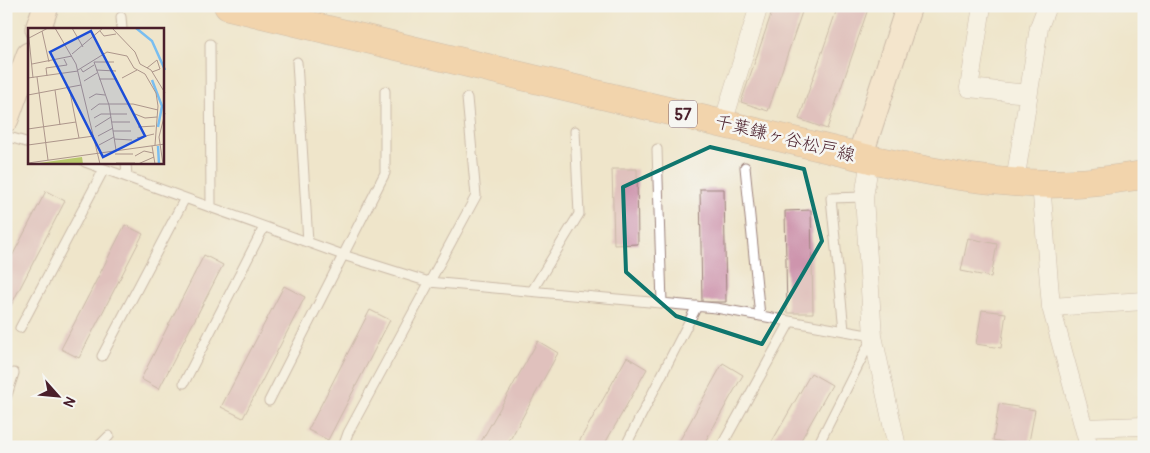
<svg xmlns="http://www.w3.org/2000/svg" width="1150" height="453" font-family="Pangolin,'Klee One',sans-serif">
<style>
.building{fill:#ce95ad}
.lines{fill:none;stroke-linecap:round;stroke-linejoin:round}
.lane-casing{stroke:#9c827b;stroke-width:11}
.street-casing{stroke:#9c827b;stroke-width:19}
.secondary-casing{stroke:#9c827b;stroke-width:27}
.primary-casing{stroke:#9c827b;stroke-width:29}
.lane{stroke:#fff;stroke-width:9}
.street{stroke:#fff;stroke-width:18}
.secondary{stroke:#fbe5cf;stroke-width:25}
.primary{stroke:#f6be87;stroke-width:28}
.marked{fill:none;stroke:#0f766e;stroke-width:4;stroke-linejoin:round}
.labels{text-anchor:middle;stroke-width:5;stroke-linejoin:round;paint-order:stroke}
.shield{fill:#f6f6f2;stroke:#7e6067;stroke-width:1}
.shield-label{font-size:16px;font-weight:bold;fill:#4a1f2b}
.street-label{font-size:18px;fill:#4a1f2b;stroke:#f6f6f2}
.inset-river{fill:none;stroke:#7abef0;stroke-width:2.5}
.inset-road{fill:none;stroke:#ad968b;stroke-width:1}
.view{fill:#1d4ed8;fill-opacity:0.15;stroke:#1d4ed8;stroke-width:2.5}
.inset-edge{fill:none;stroke:#4a1f2b;stroke-width:2.5}
</style>
<rect width="100%" height="100%" fill="#f6f6f2"/>
<filter id="ink" filterUnits="userSpaceOnUse"><feTurbulence type="fractalNoise" baseFrequency=".02" numOctaves="2"/><feDisplacementMap in="SourceGraphic" scale="10" xChannelSelector="R" yChannelSelector="G"/><feConvolveMatrix kernelMatrix="1 2 1 2 8 2 1 2 1" color-interpolation-filters="sRGB"/></filter>
<filter id="wash" filterUnits="userSpaceOnUse"><feTurbulence type="fractalNoise" baseFrequency=".0096" numOctaves="4" result="noise"/><feDisplacementMap in="SourceGraphic" scale="20" xChannelSelector="R" yChannelSelector="G"/><feGaussianBlur stdDeviation="1.12" result="paint"/><feColorMatrix in="noise" values="0 0 0 0 0 0 0 0 0 0 0 0 0 0 0 0 0 1.4 0 .05"/><feComposite in="paint" operator="in"/></filter>
<g filter="url(#wash)">
<rect width="100%" height="100%" fill="#efe5cb"/>
<g id="blocks">
<!-- building -->
<path class="building" d="M774,6H804L768,111L741,102Z
M838,6H869L827,129L799,119Z
M612,169H637L638,244L614,245Z
M700,189H724L726,302H702Z
M46,191L65,201L6,315V268Z
M811,210L813,313H787L785,211Z
M125,225L143,234L79,358L61,349Z
M968,238L997,244L991,277L961,271Z
M204,255L223,265L159,389L141,379Z
M284,286L305,297L243,418L221,407Z
M370,310L390,320L328,440L308,430Z
M982,310L1006,313L1001,348L976,344Z
M538,341L558,353L506,447H478Z
M627,357L647,369L603,447H576Z
M723,363L743,375L702,447H676Z
M811,373L832,385L797,447H769Z
M999,404L1035,410L1028,447L993,440Z"/>
</g>
</g>
<g filter="url(#ink)">
<use href="#blocks" fill-opacity="0" stroke="#9c827b" stroke-width="1"/>
<g class="lines">
<defs>
<path id="lane" d="M121,17L122,29
M210,44L211,207
M297,62L308,242
M6,136L29,143
M657,149L662,303
M85,162L343,255L429,282L716,308L873,336L817,447
M126,162L127,177
M745,167L760,316
M532,291L579,214L575,131
M20,328L104,169
M844,330L831,198L864,197
M102,356L185,198
M184,383L264,227
M6,398L14,373
M269,401L385,173V91
M98,447L109,436
M343,447L348,433L476,196L467,98
M625,447L697,306
M721,447L790,322"/>
<path id="street" d="M982,6L969,88L1028,94
M723,123L759,6
M870,159L864,197L873,336L897,447
M1015,182L1039,27L1047,6
M1041,183L1051,307L1089,447
M1051,307L1144,301
M1084,428L1144,426"/>
<path id="secondary" d="M38,29L46,6
M6,119L29,55
M860,156L909,6"/>
<path id="primary" d="M228,6L870,159C936,173 1006,187 1075,183C1098,182 1121,178 1144,175"/>
</defs>
<!-- lane casing -->
<use href="#lane" class="lane-casing"/>
<!-- street casing -->
<use href="#street" class="street-casing"/>
<!-- secondary casing -->
<use href="#secondary" class="secondary-casing"/>
<!-- primary casing -->
<use href="#primary" class="primary-casing"/>
<!-- lane -->
<use href="#lane" class="lane"/>
<!-- street -->
<use href="#street" class="street"/>
<!-- secondary -->
<use href="#secondary" class="secondary"/>
<!-- primary -->
<use href="#primary" class="primary"/>
</g>
</g>
<!-- marked area -->
<path d="M0 0H1150V453H0ZM710,147L804,169L822,241L762,344L676,316L626,272L623,187Z" fill="#efe5cb" fill-opacity=".55" fill-rule="evenodd"/>
<path class="marked" d="M710,147L804,169L822,241L762,344L676,316L626,272L623,187Z"/>
<g class="labels">
<!-- shield labels -->
<rect class="shield" x="669" y="100.5" width="28" height="27" rx="4"/>
<g class="shield-label">
<text x="683" y="120">57</text>
</g>
<!-- street labels -->
<g class="street-label">
<text transform="translate(785 138) rotate(14)" y="6">千葉鎌ヶ谷松戸線</text>
</g>
</g>
<!-- overview -->
<g transform="translate(28 28)">
<rect width="136" height="136" fill="#efe5cb"/>
<path d="M54,129L55,136H4Z" fill="#b8c86b"/>
<path class="inset-river" d="M108,0L124,13L137,42M124,52L134,78L130,99M130,118L131,136"/>
<path class="inset-road" d="M27,0L48,36L72,136M44,0L55,19M84,0L107,24L112,36L123,42L137,65M0,1L5,50M14,3L21,34M72,3L76,8L88,6M1,10L20,0M44,26L75,0M86,34H66L81,77L88,122M4,36L44,28M119,40L129,32L132,41L124,44M53,41L55,44L66,37M50,42L79,24L99,28L106,40L117,46L128,65L130,78L127,117M68,42L88,43M19,48L18,40L39,37L36,31M9,49L20,132M0,50L50,43M94,50L109,42M71,51H89M56,53L69,45M41,59L51,110M27,62L32,97M0,67L53,57M61,70L68,66L77,67M63,82L71,76H105L130,82M107,86L117,90L129,89M66,90L73,86H99M84,94H102M67,99L83,89M110,99L127,98M0,101L48,94M85,103H103M70,108L85,100M109,110L126,106M86,111L104,112M0,117L66,108M71,117L86,109M124,118L127,136M87,126H105M107,128L116,123L125,125M0,135L137,116M88,135H107M110,136L126,129M135,136L131,109L137,85"/>
<path class="view" d="M63,3L117,108L75,129L22,24Z"/>
<rect width="136" height="136" class="inset-edge"/>
</g>
<!-- margin -->
<rect width="1150" height="453" fill="none" stroke="#f6f6f2" stroke-width="25"/>
<!-- north arrow -->
<g transform="translate(58 396) rotate(117)" stroke="#f6f6f2" stroke-width="4" paint-order="stroke">
<path d="M0-4L9 19L0 12L-9 19Z" fill="#4a1f2b"/>
<text y="-8" font-size="14" font-weight="bold" text-anchor="middle" fill="#4a1f2b">N</text>
</g>
</svg>
